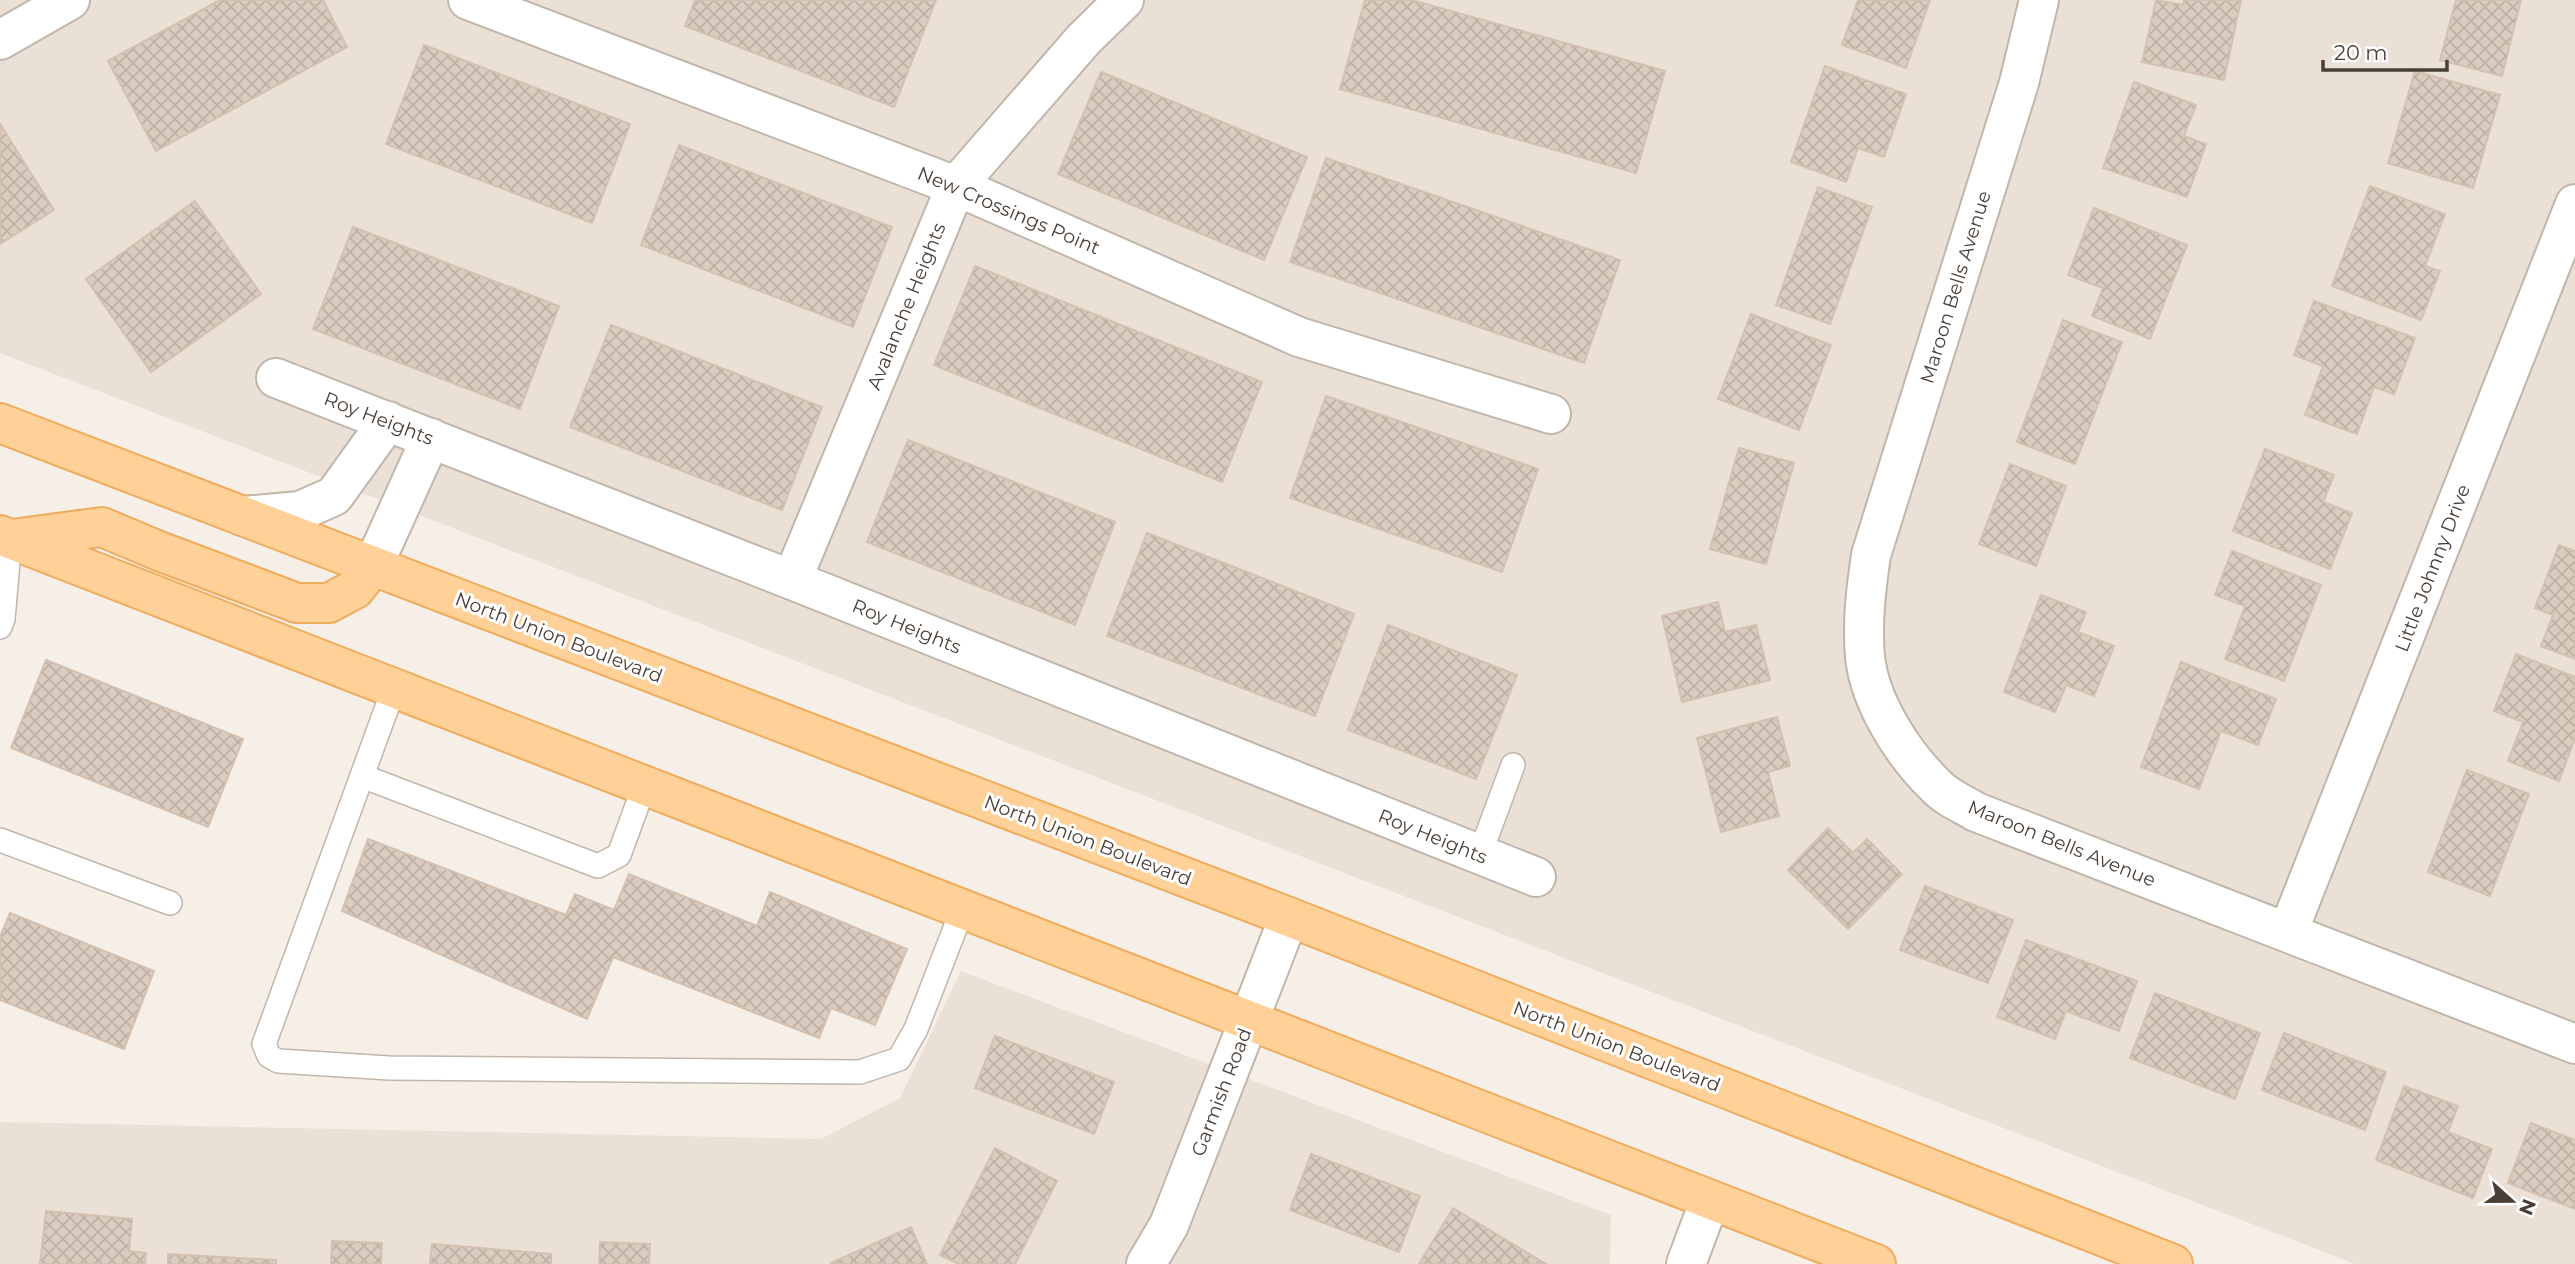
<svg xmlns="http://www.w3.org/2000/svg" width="2575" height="1264" font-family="Montserrat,sans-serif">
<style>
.residential{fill:#eae0d6}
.building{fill:url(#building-cross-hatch);stroke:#d4c0af;stroke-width:2}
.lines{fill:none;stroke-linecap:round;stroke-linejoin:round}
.service-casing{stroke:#c2b6aa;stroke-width:26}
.minor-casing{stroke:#c2b6aa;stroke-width:42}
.primary-casing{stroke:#efac5d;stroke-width:42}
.service{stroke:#fff;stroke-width:23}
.minor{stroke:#fff;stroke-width:38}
.primary{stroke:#ffd198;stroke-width:38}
.labels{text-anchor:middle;stroke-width:6;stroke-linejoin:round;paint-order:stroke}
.street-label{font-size:19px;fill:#4a3f36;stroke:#fff}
</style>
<defs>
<pattern id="building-cross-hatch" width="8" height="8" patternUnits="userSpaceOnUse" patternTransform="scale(1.75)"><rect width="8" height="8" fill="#dbccc0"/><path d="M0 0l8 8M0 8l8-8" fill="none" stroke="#bdb0a6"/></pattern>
</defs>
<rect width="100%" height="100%" fill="#f6efe8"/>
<!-- residential -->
<path class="residential" d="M0,0H2575V1264H2355L0,353Z
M961,971L1611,1215L1610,1264H0V1122L821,1139L900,1098Z"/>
<!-- building -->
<path class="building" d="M220,0H323L347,47L156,151L108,61Z
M695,0H936L894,107L685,26Z
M1365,0H1412L1665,71L1636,173L1340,89Z
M1858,0H1930L1906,68L1842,45Z
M2156,0L2183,5L2184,0H2241L2224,80L2142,62Z
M2456,0H2521L2502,76L2440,60Z
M424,45L630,124L592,223L386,144Z
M1825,66L1906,94L1884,157L1858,148L1846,182L1791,162Z
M2415,71L2500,95L2473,188L2388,163Z
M1101,72L1307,157L1264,260L1058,174Z
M2134,82L2196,105L2184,136L2206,144L2187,197L2103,168Z
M0,124L54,210L0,244Z
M679,145L892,227L853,327L641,245Z
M1326,158L1620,260L1584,363L1290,262Z
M2370,186L2445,214L2425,266L2440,271L2421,320L2332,286Z
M1818,187L1872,207L1830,324L1776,305Z
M195,201L261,294L151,372L86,279Z
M2094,208L2187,245L2150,339L2092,316L2103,288L2068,275Z
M353,227L559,306L520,409L313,329Z
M975,266L1262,382L1222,482L934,365Z
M2314,301L2415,338L2394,394L2374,387L2357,434L2305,415L2323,366L2294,355Z
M1751,314L1831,345L1799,430L1718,399Z
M2063,320L2122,342L2075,464L2017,442Z
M611,325L822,407L782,510L570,427Z
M1326,396L1538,469L1502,572L1290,498Z
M908,440L1115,522L1075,625L867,542Z
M1739,448L1794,463L1766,564L1710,549Z
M2265,449L2334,475L2323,502L2352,513L2330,569L2233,531Z
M2010,464L2066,486L2036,566L1979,544Z
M1147,533L1354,614L1315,716L1107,636Z
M2559,545L2575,551V659L2541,646L2553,615L2535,608Z
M2232,551L2321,585L2284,681L2225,659L2245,606L2215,595Z
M2041,595L2086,612L2078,632L2114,646L2094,696L2066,685L2055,712L2004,692Z
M1718,602L1725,632L1756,625L1770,680L1682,702L1662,616Z
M1388,625L1517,675L1476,779L1348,730Z
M2516,654L2575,677V738L2559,781L2508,761L2523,722L2494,711Z
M46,660L243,739L208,827L11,748Z
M2181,662L2276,699L2258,745L2221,731L2199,789L2141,767Z
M1777,717L1790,766L1768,772L1779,816L1721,832L1697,738Z
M2467,770L2529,794L2490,896L2428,872Z
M1828,828L1853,853L1867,839L1902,874L1848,929L1788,870Z
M368,839L566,915L575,894L614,910L629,874L757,926L770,892L907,949L875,1025L831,1008L819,1038L613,957L587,1019L342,911Z
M1925,886L2013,920L1988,983L1900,950Z
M10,913L154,971L124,1049L0,1000V937Z
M2026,940L2137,981L2119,1031L2066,1011L2055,1039L1997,1017Z
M2155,993L2260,1033L2235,1099L2130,1058Z
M2284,1033L2386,1072L2365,1130L2262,1090Z
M995,1036L1114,1082L1094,1134L975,1088Z
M2404,1086L2458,1106L2448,1132L2492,1149L2473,1198L2376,1160Z
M2531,1123L2575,1140V1209L2508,1183Z
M995,1148L1057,1181L1015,1264H959L940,1255Z
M1311,1154L1420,1196L1399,1252L1290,1210Z
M1453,1208L1546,1264H1419Z
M46,1211L132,1219L129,1251L146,1253L145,1264H40Z
M911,1227L927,1264H832L831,1263Z
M332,1241L382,1243L381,1264H331Z
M600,1242L650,1244L649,1264H599Z
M432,1244L551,1254V1264H430Z
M168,1254L276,1260V1264H168Z"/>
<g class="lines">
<defs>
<path id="service" d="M0,627L3,619L10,539
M394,688L264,1044L269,1056L278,1061L389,1068L860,1072L899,1059L916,1029L963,908
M362,776L598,866L619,855L645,784
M0,840L170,903
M1480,854L1513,765"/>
<path id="minor" d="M468,0L956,186L1299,337L1551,414
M2039,0L2019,83L1871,555C1866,589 1862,622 1865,657C1870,703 1903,754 1936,786C1946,797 1963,804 1976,812L2575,1044
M0,40L70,0
M276,378L792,580L1536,877
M242,516L300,511L334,496L388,421
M373,566L431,438
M792,580L956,186L1084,39L1124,0
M2288,932L2575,204
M1146,1264L1169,1225L1289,917
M1686,1264L1710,1200"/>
<path id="primary" d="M0,423L1289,917L2173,1264
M0,535L1876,1264
M12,539L102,527L159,551L297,603H329L355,589L373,566"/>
</defs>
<!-- service casing -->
<use href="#service" class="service-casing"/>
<!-- minor casing -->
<use href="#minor" class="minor-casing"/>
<!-- primary casing -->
<use href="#primary" class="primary-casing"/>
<!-- service -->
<use href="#service" class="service"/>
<!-- minor -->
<use href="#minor" class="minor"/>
<!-- primary -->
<use href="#primary" class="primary"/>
</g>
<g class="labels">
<!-- street labels -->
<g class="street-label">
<text transform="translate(1009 210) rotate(23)" y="7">New Crossings Point</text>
<text transform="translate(1955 287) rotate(-73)" y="7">Maroon Bells Avenue</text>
<text transform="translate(906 306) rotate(-68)" y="7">Avalanche Heights</text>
<text transform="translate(379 418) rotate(21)" y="7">Roy Heights</text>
<text transform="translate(2432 568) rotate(-69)" y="7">Little Johnny Drive</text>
<text transform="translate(907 626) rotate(22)" y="7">Roy Heights</text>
<text transform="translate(559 637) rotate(21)" y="7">North Union Boulevard</text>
<text transform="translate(1433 836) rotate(22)" y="7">Roy Heights</text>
<text transform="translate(1088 840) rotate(21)" y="7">North Union Boulevard</text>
<text transform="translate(2062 843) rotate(22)" y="7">Maroon Bells Avenue</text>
<text transform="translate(1617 1046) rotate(21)" y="7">North Union Boulevard</text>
<text transform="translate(1221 1092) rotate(-69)" y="7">Garmish Road</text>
</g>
</g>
<!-- north arrow -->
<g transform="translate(2512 1201) rotate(111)" stroke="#ffffff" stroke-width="5" paint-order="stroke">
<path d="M0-5L12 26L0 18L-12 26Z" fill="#4a3f36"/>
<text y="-10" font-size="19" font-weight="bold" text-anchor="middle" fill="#4a3f36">N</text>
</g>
<!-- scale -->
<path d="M2323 60v10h124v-10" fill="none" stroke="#4a3f36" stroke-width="3.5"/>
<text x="2334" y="60" font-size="21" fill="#4a3f36" stroke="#ffffff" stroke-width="5" paint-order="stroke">20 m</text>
</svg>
